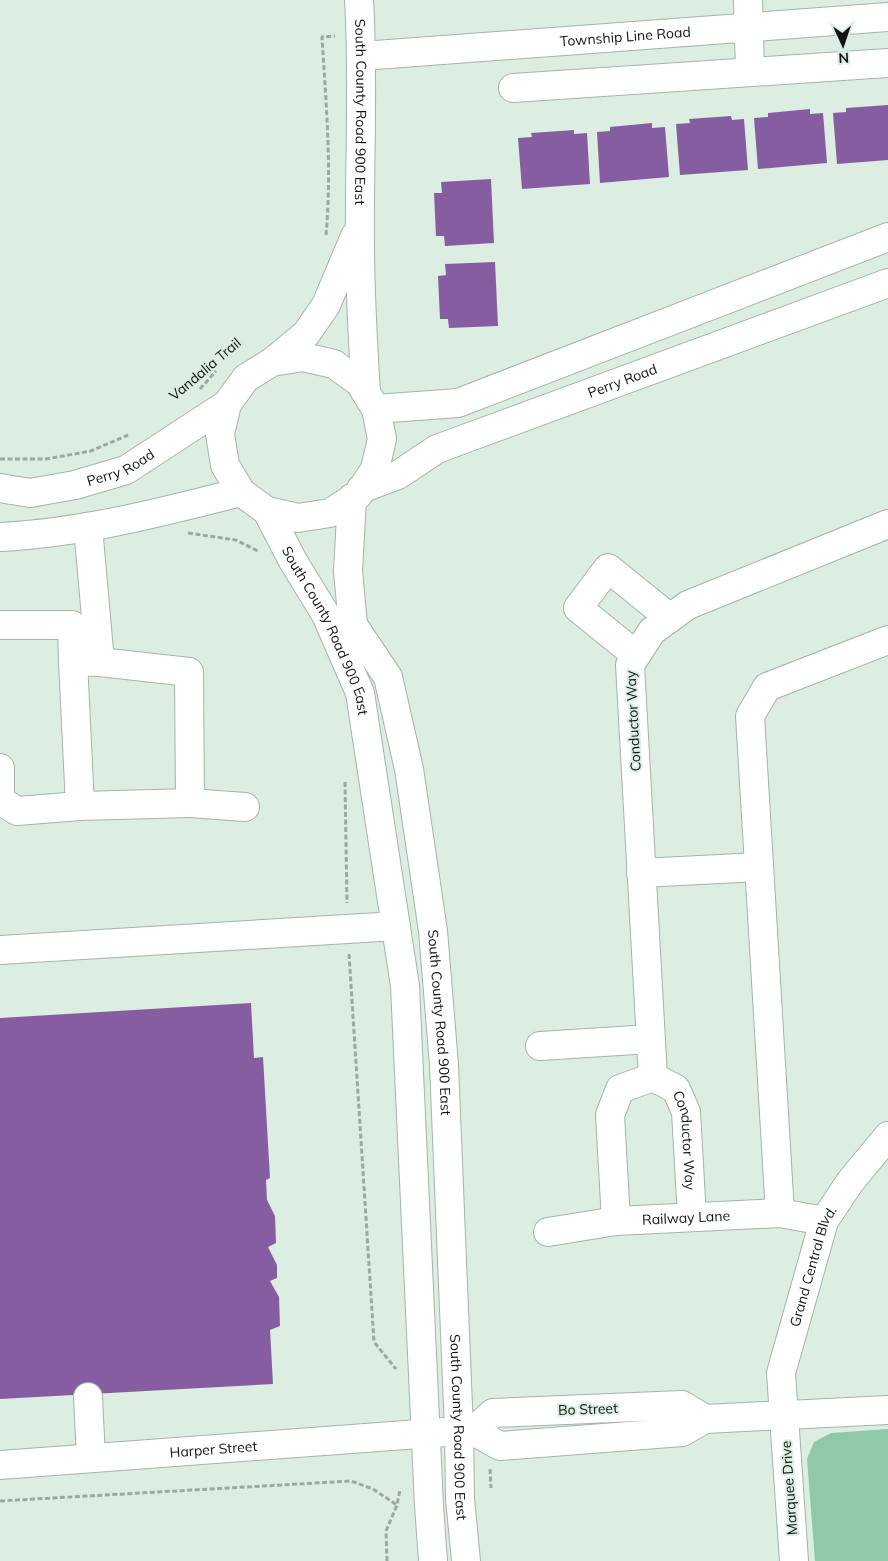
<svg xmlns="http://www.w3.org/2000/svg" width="888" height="1561" font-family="Mulish,sans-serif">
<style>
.green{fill:#90c9a8}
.building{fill:#865da0}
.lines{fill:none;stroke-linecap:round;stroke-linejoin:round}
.minor-casing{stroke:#a3b4a9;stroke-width:30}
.path{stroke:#9ca9a1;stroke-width:3;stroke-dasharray:5 2.5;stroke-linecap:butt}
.minor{stroke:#fff;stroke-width:28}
.labels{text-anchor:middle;stroke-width:4;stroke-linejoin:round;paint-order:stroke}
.street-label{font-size:14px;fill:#0f1511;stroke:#dcede2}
</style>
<rect width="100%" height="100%" fill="#dcede2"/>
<!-- green -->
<path class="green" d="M888,1429V1561H815L807,1459L814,1442L831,1433Z"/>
<!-- building -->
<path class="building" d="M888,105V160L837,164L833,113L846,112V108Z
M810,109V114L823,113L827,163L758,169L754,118L768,117V113Z
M731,116L732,120L744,119L748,170L680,175L676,124L690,123L689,119Z
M652,123V128L665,127L669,177L600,183L597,132L610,131V127Z
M574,130V134L587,133L590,184L522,189L518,138L532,137L531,133Z
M491,179L494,243L445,246L444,236H436L434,193H442L441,182Z
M495,262L498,326L449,328L448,319H440L438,276L446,275L445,264Z
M251,1003L254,1058L263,1057L270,1178L266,1180L267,1200L275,1216L276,1243L268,1247L277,1265V1278L270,1281L279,1297L280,1326L270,1330L273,1384L0,1399V1018Z"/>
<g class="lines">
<defs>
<g id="minor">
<path id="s1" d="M359,0C364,82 359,164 360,246C360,295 363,344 366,393"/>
<path d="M748,0L750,72"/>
<path id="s2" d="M362,56L888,17"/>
<path d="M513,88L888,63"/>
<path d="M272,362L306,334L326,305L355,236"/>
<path d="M376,409L458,403L888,237"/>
<path id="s3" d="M0,488L30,493L75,485L126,470L227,404L246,378L272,362L303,357L334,364L360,383L366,393L376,409L382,439L375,469L358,495L330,513L298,518L267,511L241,492L225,465L220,434L227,404"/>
<path id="s4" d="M361,489L398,475L437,449L888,283"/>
<path id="s5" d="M352,498L348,571L353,625L388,677L409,769L433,931L444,1065L459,1431L460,1499L466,1561"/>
<path id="s6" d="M267,511L293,561L326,615L360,693L405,986L429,1505L433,1561"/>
<path d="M88,527L100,662L189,672L190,803L80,806L73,661L100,662"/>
<path d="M0,537C82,533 162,512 241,492"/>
<path d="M0,625H72L73,661"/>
<path d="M636,655L578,608L608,568L670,618"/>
<path d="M0,768V800L17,811L80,806"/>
<path d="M190,803L245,807"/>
<path d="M641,873L759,867"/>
<path d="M0,950L396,926"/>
<path d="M540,1046L651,1039"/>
<path d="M653,1077L630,665L652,631L688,605L888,524"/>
<path d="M780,1213L750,716L767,687L888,640"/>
<path id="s7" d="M616,1221L610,1115L620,1089L653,1077L676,1089L686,1112L692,1217"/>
<path id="s8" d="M548,1232L616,1221L780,1213L824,1221"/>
<path d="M88,1397L91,1458"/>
<path d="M705,1419L888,1410"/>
<path id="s9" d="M0,1465L459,1431H473L500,1446L682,1432L705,1419L682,1405L493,1413L473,1431"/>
<path id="s10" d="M794,1561L781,1373L824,1221L850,1182L888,1136"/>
</g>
</defs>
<!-- minor casing -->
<use href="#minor" class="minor-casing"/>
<!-- path -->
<path class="path" d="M326,235C332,169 326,103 322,37L335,36
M200,389L216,371
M0,459H46L91,451L128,435
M188,533L236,540L258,551
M345,782L347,903
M349,954L374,1342L396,1369
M490,1469L491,1488
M0,1501L351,1481L373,1489L397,1505
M387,1561L386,1531L397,1505L400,1490"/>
<!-- minor -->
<use href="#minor" class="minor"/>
</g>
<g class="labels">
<!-- street labels -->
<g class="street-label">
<text dy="5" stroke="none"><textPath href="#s2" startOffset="264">Township Line Road</textPath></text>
<text dy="5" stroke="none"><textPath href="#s1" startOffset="112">South County Road 900 East</textPath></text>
<text transform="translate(205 369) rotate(-40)" y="5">Vandalia Trail</text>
<text dy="5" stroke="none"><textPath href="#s4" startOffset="284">Perry Road</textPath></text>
<text dy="5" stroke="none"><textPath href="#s3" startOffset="125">Perry Road</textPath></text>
<text dy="5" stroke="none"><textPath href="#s6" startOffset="134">South County Road 900 East</textPath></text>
<text transform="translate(633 721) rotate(-93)" y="5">Conductor Way</text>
<text dy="5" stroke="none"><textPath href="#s5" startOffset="540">South County Road 900 East</textPath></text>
<text dy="5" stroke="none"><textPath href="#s7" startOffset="248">Conductor Way</textPath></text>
<text dy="5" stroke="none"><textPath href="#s8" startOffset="139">Railway Lane</textPath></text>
<text dy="5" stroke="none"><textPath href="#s10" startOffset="300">Grand Central Blvd.</textPath></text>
<text transform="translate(588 1409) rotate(-2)" y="5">Bo Street</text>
<text dy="5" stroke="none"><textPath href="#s5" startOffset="945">South County Road 900 East</textPath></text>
<text dy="5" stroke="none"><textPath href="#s9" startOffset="214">Harper Street</textPath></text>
<text transform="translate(789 1488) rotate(-94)" y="5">Marquee Drive</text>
</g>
</g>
<!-- north arrow -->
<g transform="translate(843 45) rotate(177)" stroke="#dcede2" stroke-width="4" paint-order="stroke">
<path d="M0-4L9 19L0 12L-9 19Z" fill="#0f1511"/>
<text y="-8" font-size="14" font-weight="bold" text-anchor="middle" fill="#0f1511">N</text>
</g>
</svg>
